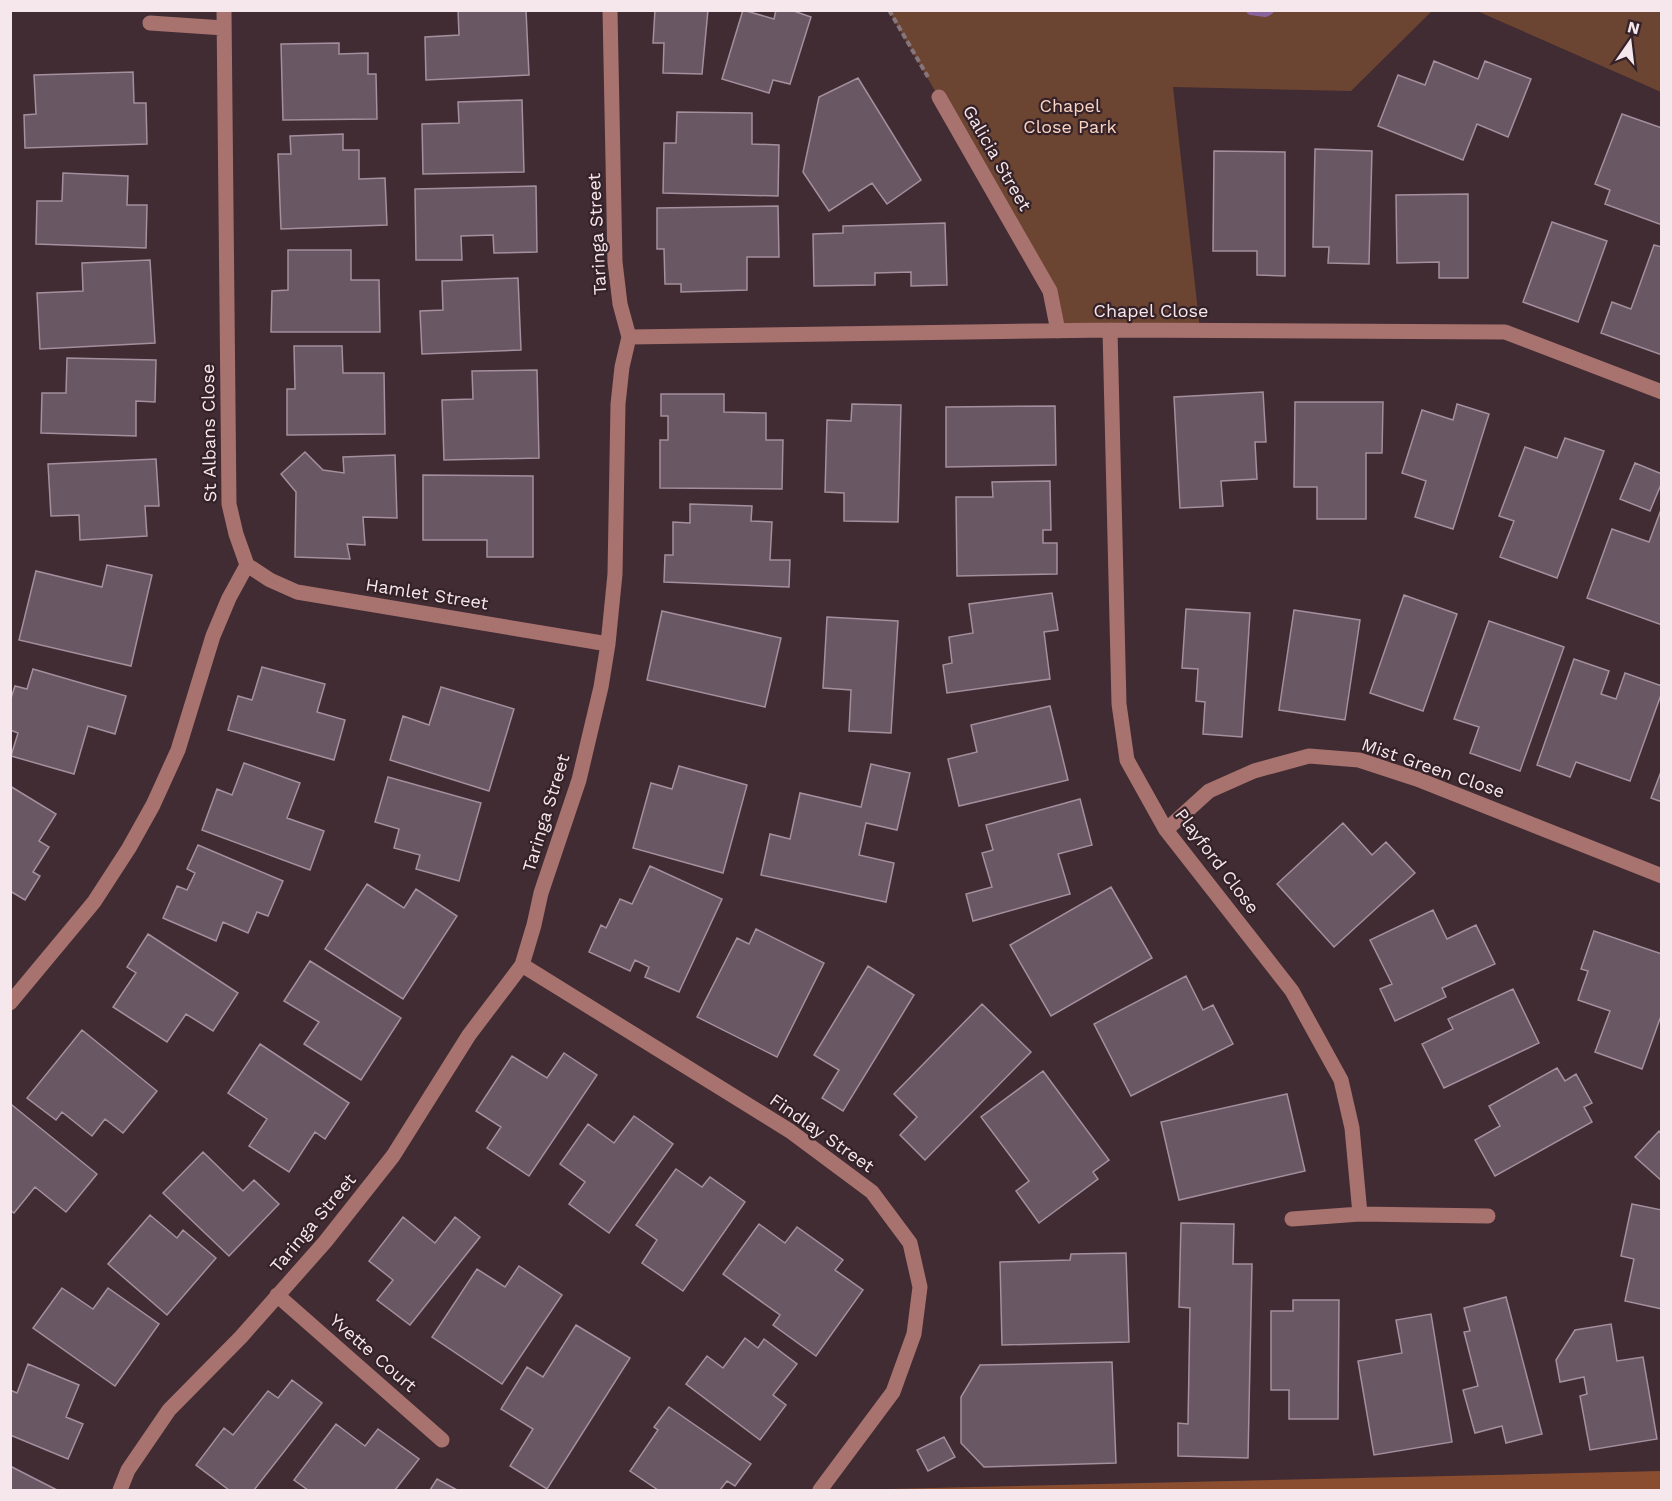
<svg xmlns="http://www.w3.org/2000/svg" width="1672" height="1501" font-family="'Work Sans',sans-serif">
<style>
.green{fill:#6c4432}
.forest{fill:#8b4d2f}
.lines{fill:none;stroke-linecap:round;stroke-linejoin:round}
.stream{stroke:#87629a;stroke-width:10}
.building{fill:#6a5764;stroke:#a38f9d;stroke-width:1.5}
.path{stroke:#86757a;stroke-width:4;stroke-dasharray:6 3;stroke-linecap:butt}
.minor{stroke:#a8726f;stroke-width:15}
.labels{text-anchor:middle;stroke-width:4.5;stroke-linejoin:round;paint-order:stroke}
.park-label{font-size:18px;fill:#f9d3c1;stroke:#352228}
.street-label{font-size:18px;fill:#f5e7eb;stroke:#352228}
</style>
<rect width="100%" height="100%" fill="#402c32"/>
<!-- green -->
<path class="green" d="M889,11H1432L1351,91L1173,87L1200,330L1058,331L1050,291Z
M1477,11H1661V92Z"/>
<!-- forest -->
<path class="forest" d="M1661,1471V1490H846Z"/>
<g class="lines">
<!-- stream -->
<path class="stream" d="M1251,10L1265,12L1269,10"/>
</g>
<!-- building -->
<path class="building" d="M458,10H526L529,75L426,80L425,37L459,35Z
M655,10H708L702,74L663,73L664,43H653Z
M743,10L774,19L776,10H791L811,17L790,84L773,80L769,93L722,79Z
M339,43V54L368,53V74H376L377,119L283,120L281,44Z
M1434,61L1478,79L1485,61L1531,79L1508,137L1477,124L1463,160L1378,126L1398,75L1425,85Z
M133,72L134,103H146L147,144L25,148L24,115L36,114L34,75Z
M858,78L921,180L887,204L872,183L829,211L803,172L819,97Z
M522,100L524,172L423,174L422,124L459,123L458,102Z
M677,112L752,113V144L779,145L778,196L663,193L664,143H676Z
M1622,114L1662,128V225L1605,204L1610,190L1595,184Z
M343,134V150H359V179L385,178L387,225L281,229L278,154H291L290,136Z
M1315,149L1372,151L1369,264L1328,263L1329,247H1313Z
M1214,151L1285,152V276L1257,275V251H1213Z
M63,173L128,176L127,205H147L146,248L36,244L37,201H62Z
M536,186L537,252L494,253L493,235L461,236L462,260H416L415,189Z
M1468,194V278H1439V262L1397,263L1396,195Z
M778,206L779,257H747V290L681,292V284H665L664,249H657V208Z
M1552,222L1607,241L1578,322L1523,302Z
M945,223L947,285L911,286V272L875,273V285L814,286L813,234L843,233V226Z
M1654,245L1662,247V355L1601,333L1612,302L1631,309Z
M288,250H351V280H379L380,332H271L272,291L288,290Z
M150,260L155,343L40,349L37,293L83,291L82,263Z
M518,278L521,350L422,354L420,311L443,310L442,281Z
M294,346H342L343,373H384L385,434L287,435V389H295Z
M67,358L156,360L155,402L136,401V436L41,433L42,393H66Z
M537,370L539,458L444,460L442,400L473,399L472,371Z
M1263,392L1266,442H1255L1257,479L1221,481L1223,506L1180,508L1174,397Z
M661,394H724V412L766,413V440H783L782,489L660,488V440H668V416H661Z
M1295,402H1383L1382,453H1366V519H1317V487H1294Z
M852,404L901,405L898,522L844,521V493L825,492L827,420L851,421Z
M1457,404L1489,414L1453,529L1415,517L1426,481L1402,473L1422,410L1453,420Z
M1055,406L1056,465L946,467V407Z
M1565,438L1604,451L1557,578L1500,557L1514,521L1499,516L1525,447L1557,458Z
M305,452L323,470L344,473L343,457L395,455L397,518L363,517L365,545L347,544L350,559L295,557L296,492L281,474Z
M156,459L159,506H145L147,536L80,540L79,515L51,516L48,464Z
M1635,463L1662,474V482L1650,511L1620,499Z
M423,475L533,476V557H487V540H423Z
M1050,481L1051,530H1043V543H1057V574L957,576L956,497H993L992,482Z
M690,504L752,506L751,521L772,522L770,560H790L789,587L664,582L665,555H673V522L690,523Z
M1662,507V625L1587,598L1612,529L1649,542Z
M107,565L152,575L131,666L19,640L36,571L102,587Z
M1052,593L1058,630L1044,632L1050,679L947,693L943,665L952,663L949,637L973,633L969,604Z
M1404,595L1457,614L1423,711L1370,693Z
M1186,609L1250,613L1242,737L1203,734L1205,702L1196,701L1198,669L1182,668Z
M1294,610L1360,620L1345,720L1279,710Z
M662,611L781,638L765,707L647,680Z
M827,617L898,621L891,733L849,731L851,690L823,688Z
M1489,621L1564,647L1520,771L1470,753L1479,727L1454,719Z
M1574,659L1609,671L1601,694L1616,699L1625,673L1662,686V692L1630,781L1576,762L1570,777L1537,765Z
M262,667L325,684L317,712L345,720L334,760L228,730L238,696L252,700Z
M33,669L126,696L115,734L88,726L74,774L11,756L18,733L10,730V701L15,686L27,689Z
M441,687L514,709L489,791L390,760L403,716L429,725Z
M1050,706L1068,780L959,806L948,759L977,752L971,725Z
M244,763L300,783L287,818L324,831L310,870L202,830L217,789L232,795Z
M871,764L910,773L897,830L866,823L859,855L894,863L886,902L761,875L770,834L790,839L800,793L861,807Z
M679,766L747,785L723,873L633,848L651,783L672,789Z
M1662,769V802L1651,798Z
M388,777L481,803L459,881L416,869L420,855L394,848L399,829L375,822Z
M10,786L56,814L39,841L49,847L33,872L40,876L25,900L10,891Z
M1080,799L1092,845L1058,854L1070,894L973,921L966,894L992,887L982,853L993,850L986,825Z
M1343,823L1372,855L1386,842L1415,873L1334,947L1277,884Z
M198,845L283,881L268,916L257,912L248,933L223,922L216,941L163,918L177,886L187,890L195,873L187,869Z
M650,866L722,899L679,992L645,977L649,967L635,960L630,971L589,952L601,925L606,928L620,899L632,904Z
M367,884L404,908L416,889L457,916L403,999L325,949Z
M1111,887L1152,958L1051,1016L1010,945Z
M1433,910L1447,939L1476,925L1495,964L1442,988L1446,997L1395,1021L1380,989L1392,984L1370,940Z
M756,929L824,963L777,1057L697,1017L737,938L749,944Z
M1594,931L1662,954V1013L1642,1069L1595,1052L1610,1011L1578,1000L1588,971L1581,969Z
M148,934L238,993L213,1031L186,1014L167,1042L113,1007L136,973L127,967Z
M310,961L401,1018L361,1080L304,1044L319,1022L284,1001Z
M868,966L914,995L843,1111L822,1098L839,1070L814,1055Z
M1186,976L1203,1010L1213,1005L1233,1044L1131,1096L1094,1024Z
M1513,989L1539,1043L1444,1088L1422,1044L1453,1029L1448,1019Z
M982,1004L1031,1052L925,1160L900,1135L917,1117L894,1094Z
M82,1030L157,1091L123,1133L105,1119L92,1136L62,1112L56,1120L27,1098Z
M260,1044L349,1103L325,1139L315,1132L289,1172L249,1146L267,1119L228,1093Z
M564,1053L597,1075L529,1176L487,1148L501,1127L476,1111L512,1056L547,1078Z
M1557,1068L1565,1081L1576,1074L1592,1103L1584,1107L1592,1122L1495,1176L1475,1140L1500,1126L1489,1106Z
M1043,1071L1109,1160L1093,1172L1098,1179L1039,1223L1016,1191L1029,1181L981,1117Z
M1287,1094L1305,1171L1179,1200L1161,1122Z
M12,1105L97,1174L66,1212L35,1187L14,1213L10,1210V1107Z
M634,1116L673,1144L609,1233L569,1204L585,1182L560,1164L588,1124L614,1143Z
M1659,1131L1662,1134V1181L1635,1157Z
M203,1152L243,1191L254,1180L279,1204L229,1256L163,1193Z
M676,1169L702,1187L710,1177L745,1202L683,1291L642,1263L657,1240L636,1225Z
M1632,1204L1662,1210V1309L1625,1301L1634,1259L1621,1256Z
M150,1215L177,1238L183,1230L216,1258L167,1315L108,1264Z
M403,1217L435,1243L455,1217L480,1237L410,1325L377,1300L393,1280L369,1261Z
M1181,1223L1234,1224L1233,1264H1252L1248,1458L1178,1456V1423L1188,1424L1190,1308L1179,1307Z
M759,1224L785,1243L797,1227L843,1260L835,1270L863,1290L816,1356L773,1325L780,1315L723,1274Z
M1126,1253L1129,1342L1002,1345L1000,1262L1070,1260L1071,1254Z
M519,1266L562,1295L502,1384L432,1337L477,1269L505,1287Z
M62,1288L93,1309L108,1288L159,1324L115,1386L33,1328Z
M1506,1297L1542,1434L1506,1443L1502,1426L1475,1433L1463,1390L1478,1386L1464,1332L1470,1331L1464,1308Z
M1293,1300H1339L1338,1419H1289V1390H1271V1311H1293Z
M1431,1314L1452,1442L1374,1455L1358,1361L1402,1353L1396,1320Z
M1611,1324L1617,1361L1643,1357L1657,1439L1590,1450L1580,1396L1587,1394L1584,1377L1560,1382L1556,1360L1575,1330Z
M576,1325L630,1358L547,1489L510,1466L533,1429L501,1409L527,1367L543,1377Z
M745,1338L758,1348L764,1339L797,1364L773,1395L786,1405L760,1440L686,1384L707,1356L723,1368Z
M1112,1362L1116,1463L984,1467L961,1443V1397L980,1365Z
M28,1364L79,1385L66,1417L83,1424L68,1459L10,1435V1390L17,1393Z
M292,1380L322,1403L254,1490H229L196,1465L224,1428L233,1435L268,1391L278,1398Z
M669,1407L751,1464L735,1486L727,1481L720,1490H658L630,1471L658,1430L654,1427Z
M336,1424L365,1446L378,1429L419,1459L395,1490H308L294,1480Z
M944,1437L955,1457L928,1471L917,1450Z
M10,1466L57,1490H10Z
M437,1479L457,1490H430Z"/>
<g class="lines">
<!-- path -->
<path class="path" d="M889,10L928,77"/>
<!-- minor -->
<path class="minor" d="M150,23L224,28
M939,97L1050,291L1058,331
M1110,330L1119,704L1127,760L1166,830L1292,991L1341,1080L1352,1128L1360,1214
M629,337L1110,330L1505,332L1662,392
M247,565L270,580L297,592L608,644
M1166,830L1209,791L1254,771L1309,756L1359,760L1417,779L1662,876
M522,965L790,1131L872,1192L910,1243L920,1287L914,1334L893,1392L820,1490
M10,1003L94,902L129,848L153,805L178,750L213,636L229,598L247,565L236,534L229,504L224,10
M1292,1219L1360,1214L1488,1216
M277,1295L442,1440
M120,1490L128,1470L169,1410L241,1337L325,1242L393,1156L469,1035L522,965L534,925L541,893L579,780L601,687L608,644L615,574L618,404L622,367L629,337L620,304L615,262L610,10"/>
</g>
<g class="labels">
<!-- park labels -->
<g class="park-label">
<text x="1070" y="112">Chapel<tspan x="1070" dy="21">Close Park</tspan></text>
</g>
<!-- street labels -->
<g class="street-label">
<text transform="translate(997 158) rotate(60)" y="6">Galicia Street</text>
<text transform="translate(597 234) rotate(-93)" y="6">Taringa Street</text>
<text x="1151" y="317">Chapel Close</text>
<text transform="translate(209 433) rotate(-91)" y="6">St Albans Close</text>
<text transform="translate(427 594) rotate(9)" y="6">Hamlet Street</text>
<text transform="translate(1433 768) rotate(19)" y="6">Mist Green Close</text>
<text transform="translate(546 813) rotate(-73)" y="6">Taringa Street</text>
<text transform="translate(1217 861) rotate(53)" y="6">Playford Close</text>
<text transform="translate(822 1133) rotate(35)" y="6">Findlay Street</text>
<text transform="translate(313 1223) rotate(-50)" y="6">Taringa Street</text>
<text transform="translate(373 1353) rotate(41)" y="6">Yvette Court</text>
</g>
</g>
<!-- border -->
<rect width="1672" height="1501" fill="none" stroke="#f5e7eb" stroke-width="24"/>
<!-- north arrow -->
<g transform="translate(1630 42) rotate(14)" stroke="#352228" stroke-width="4.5" paint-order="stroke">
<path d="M0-4.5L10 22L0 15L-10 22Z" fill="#f5e7eb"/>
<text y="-9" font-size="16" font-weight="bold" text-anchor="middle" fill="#f5e7eb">N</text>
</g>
</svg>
